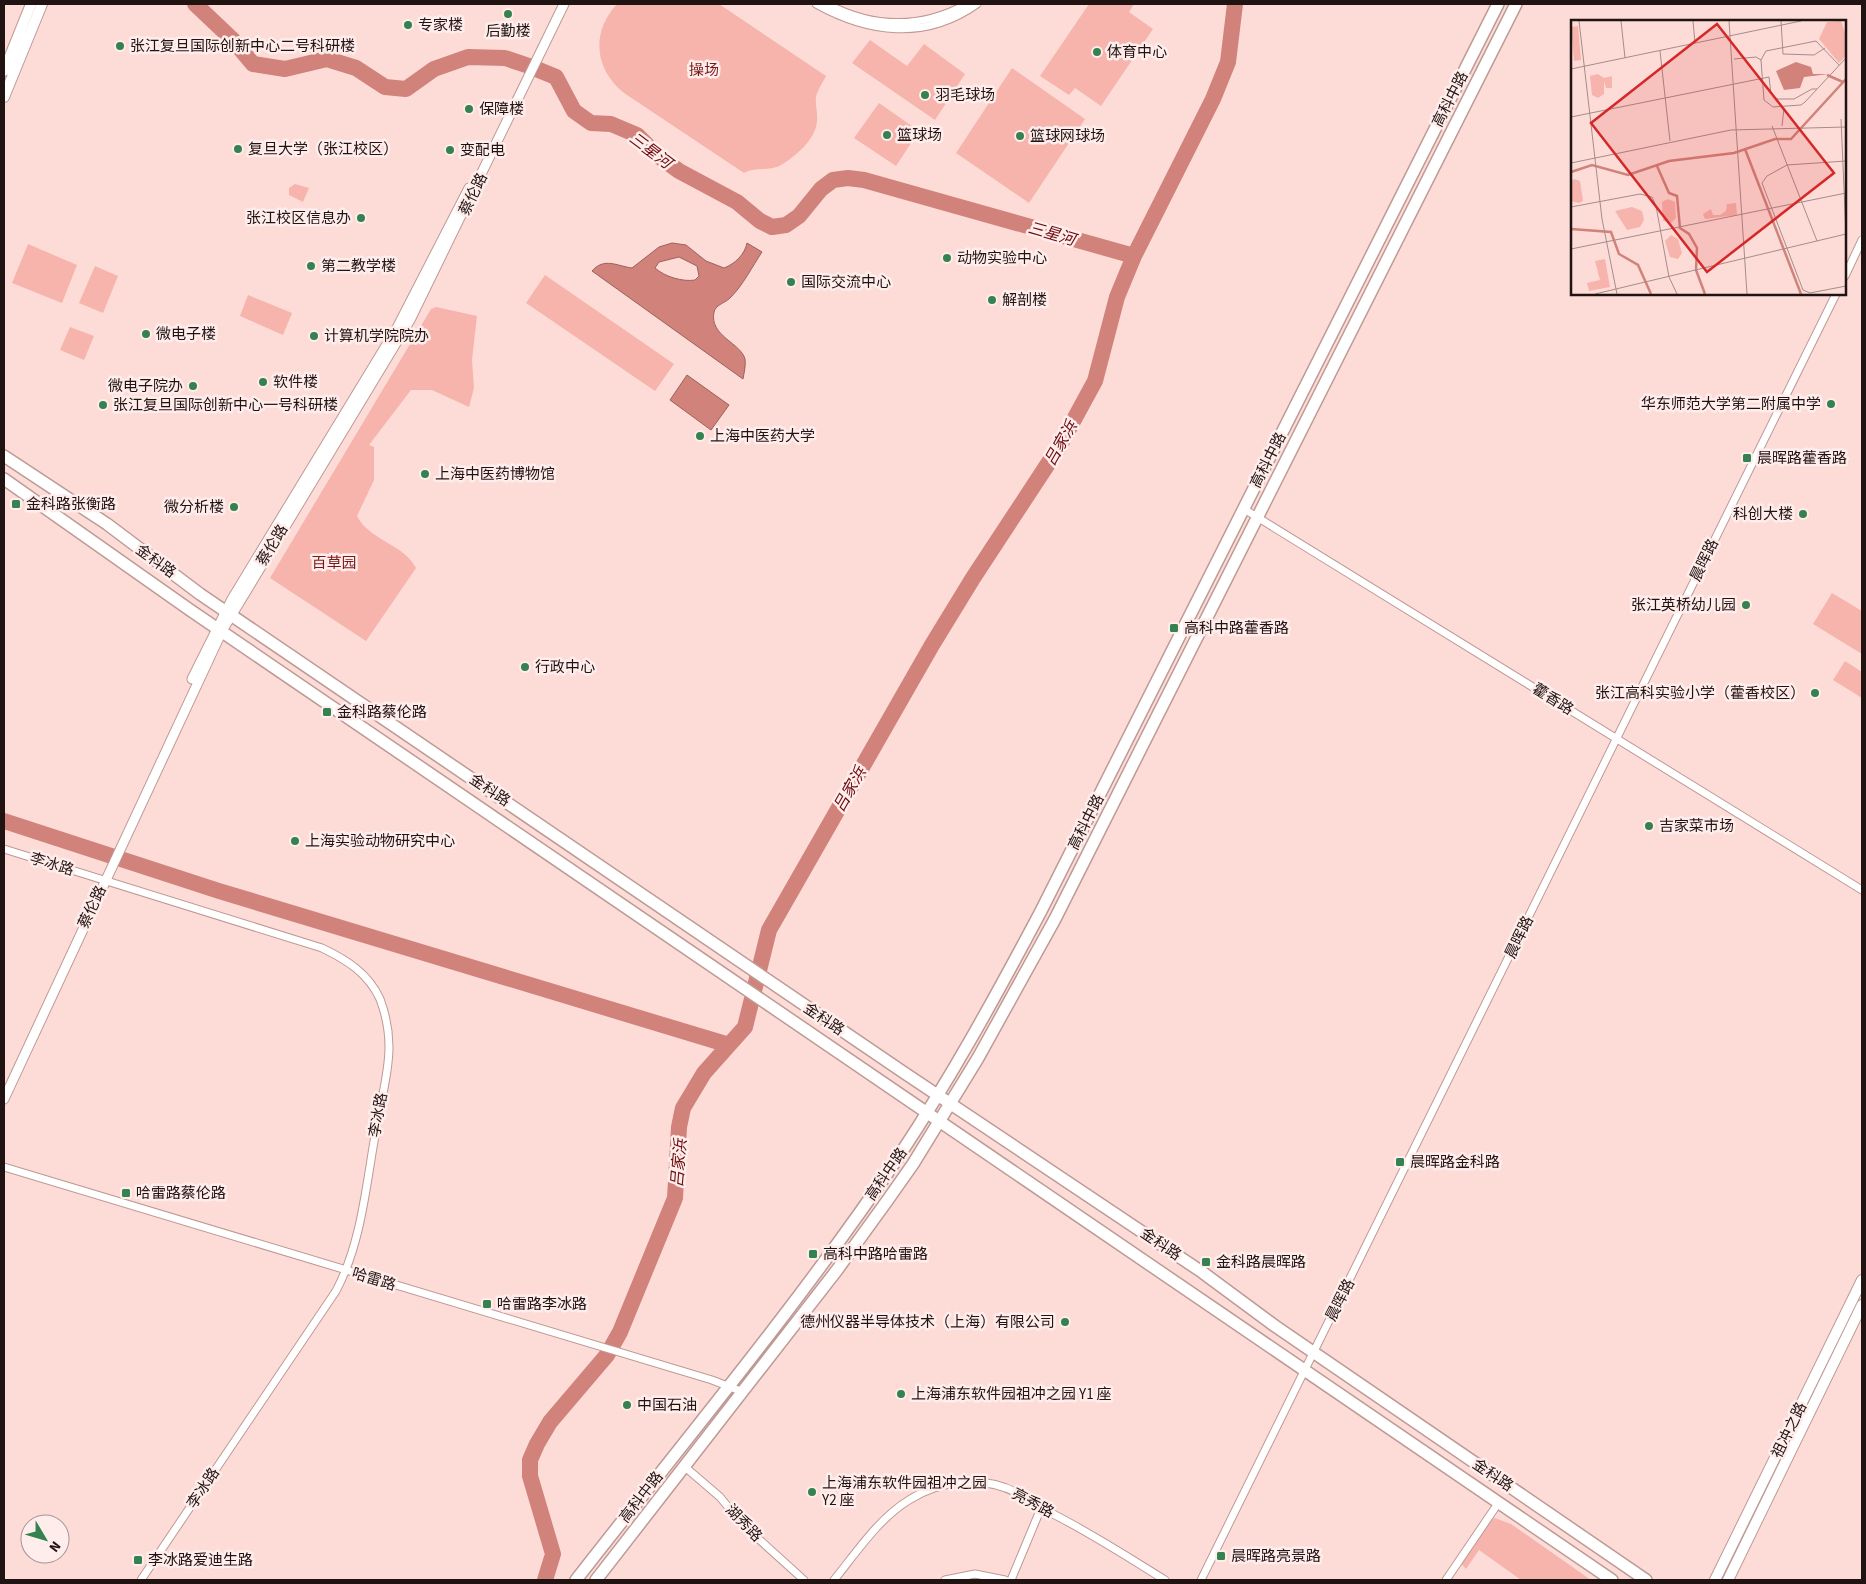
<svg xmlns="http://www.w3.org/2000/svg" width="1866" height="1584" font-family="'Source Sans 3','Noto Sans SC',sans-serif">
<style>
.green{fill:#f6b4ac}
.water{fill:#d1827a;stroke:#9c615b;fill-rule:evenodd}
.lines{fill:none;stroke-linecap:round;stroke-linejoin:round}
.river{stroke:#d1827a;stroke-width:16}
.minor-casing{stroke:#bf9994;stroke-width:9}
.tertiary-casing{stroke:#bf9994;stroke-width:11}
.secondary-casing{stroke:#bf9994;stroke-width:12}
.primary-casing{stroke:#bf9994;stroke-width:14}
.minor{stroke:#fff;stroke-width:7}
.tertiary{stroke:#fff;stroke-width:9}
.secondary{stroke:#fff;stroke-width:10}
.primary{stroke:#fff;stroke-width:11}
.poi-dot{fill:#358150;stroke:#feedeb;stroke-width:2}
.labels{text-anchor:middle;stroke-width:5;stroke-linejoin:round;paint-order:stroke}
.poi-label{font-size:15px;fill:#211312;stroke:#feedeb;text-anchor:start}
.park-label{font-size:15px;fill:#781a19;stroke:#feedeb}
.street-label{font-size:15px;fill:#211312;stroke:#feedeb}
.water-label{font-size:16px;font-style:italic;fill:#6c0b0e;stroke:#feedeb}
.inset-river{fill:none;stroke:#d1827a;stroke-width:2.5}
.inset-road{fill:none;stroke:#a58c89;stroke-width:1}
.view{fill:#d62828;fill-opacity:0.15;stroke:#d62828;stroke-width:2.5}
.inset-edge{fill:none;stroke:#211312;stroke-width:2.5}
</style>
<rect width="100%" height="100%" fill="#fddcd8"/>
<!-- green -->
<path class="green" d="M617,4H719L826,76C823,82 817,91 816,97C815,105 818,113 817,121C816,139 796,156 781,165C769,172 756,166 744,173L624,93C594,69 591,32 617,4Z
M1089,4H1134L1129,12L1153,29L1101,106L1075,88L1069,95L1040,76Z
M870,40L907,66L924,44L965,74L935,120L852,63Z
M1012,68L1085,119L1029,203L956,153Z
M879,103L919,131L896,166L854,138Z
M295,184L309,188L303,202L289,195V188Z
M28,244L77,265L62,303L12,283Z
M95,266L118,276L103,313L79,303Z
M545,275L674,364L655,391L526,303Z
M248,295L292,313L283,335L240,316Z
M436,307L477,316L472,360L474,388L469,407L432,390H411L369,445L374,447V480L357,516C370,541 404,544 416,568L366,641L270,578L431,309Z
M70,327L94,336L84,360L60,350Z
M1832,593L1862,611V654L1813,624Z
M1845,661L1862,672V698L1833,680Z
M1495,1518L1511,1524L1591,1580H1521L1479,1550L1466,1569L1458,1560L1483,1523Z"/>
<!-- water -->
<path class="water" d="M672,243L686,245L706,261L724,268C735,264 745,254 747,243L762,252C752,267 743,285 731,297C726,303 716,304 714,312C709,336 741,343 745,359C746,365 744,373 743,379L592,271C604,257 617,266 632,268L659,247ZM679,257L697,266L699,276L695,280C683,282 665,277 655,268L659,262Z
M687,375L729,405L711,430L670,400Z"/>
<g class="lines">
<!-- river -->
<path class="river" d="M195,4L232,39L253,64L285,69L327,59L356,68L385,87L406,89L434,69L468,57L505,58L529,66L556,77L574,111L591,123L611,124L637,135L657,155L679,171L737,202L760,221L772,227L786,225L799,216L821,189L833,180L848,178L864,180L1134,256
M4,821L219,891L729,1045
M545,1580L553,1554L530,1476V1460L537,1444L550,1422L607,1355L620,1332L675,1198L679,1127L683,1108L704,1073L745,1027L769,930L932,645L973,578L1059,447L1095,381L1117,297L1134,256L1213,99L1228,62L1235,4"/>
<defs>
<path id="minor" d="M816,4C868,33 925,41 977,4
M827,4C873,28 921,29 967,4
M1845,276L1862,240
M1244,509L1862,890
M4,849L322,948C347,960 368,973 380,999C386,1015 389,1031 389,1047C389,1075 380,1103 376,1130C366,1184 362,1242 336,1291L141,1580
M4,1167L712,1380L743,1392
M685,1467L720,1497L742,1524L804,1580
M834,1580C856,1553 878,1519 909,1500C940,1480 984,1475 1017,1493C1028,1499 1036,1506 1047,1511C1088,1531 1126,1556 1165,1580
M945,1580L975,1574L1005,1580
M1011,1580L1041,1508
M1201,1580L1836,294
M1446,1580L1499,1502"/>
<path id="tertiary" d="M192,679L232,599L398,326L469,188
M4,1099L222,631L410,320L564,4"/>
<path id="secondary" d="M4,71L31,4
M4,97L42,4
M1715,1580L1862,1280
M1728,1580L1862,1305"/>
<path id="primary" d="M4,456L107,524L200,594L903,1072L1202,1272L1275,1326L1646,1580
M4,479L190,610L1612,1580
M576,1580C685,1440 800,1303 899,1156C951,1078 997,994 1041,911L1498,4
M596,1580L837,1270L887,1201L913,1164L978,1058L1055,919L1516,4"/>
</defs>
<!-- minor casing -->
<use href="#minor" class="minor-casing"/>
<!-- tertiary casing -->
<use href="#tertiary" class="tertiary-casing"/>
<!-- secondary casing -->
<use href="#secondary" class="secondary-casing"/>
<!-- primary casing -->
<use href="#primary" class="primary-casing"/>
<!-- minor -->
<use href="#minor" class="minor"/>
<!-- tertiary -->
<use href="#tertiary" class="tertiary"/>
<!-- secondary -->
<use href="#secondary" class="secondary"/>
<!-- primary -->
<use href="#primary" class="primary"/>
</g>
<!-- markers -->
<g class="poi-dot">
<circle cx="508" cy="14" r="5"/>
<circle cx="408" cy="25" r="5"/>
<circle cx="120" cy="46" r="5"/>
<circle cx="1097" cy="52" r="5"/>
<circle cx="925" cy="95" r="5"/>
<circle cx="469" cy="109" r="5"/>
<circle cx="887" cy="135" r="5"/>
<circle cx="1020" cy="136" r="5"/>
<circle cx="238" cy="149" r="5"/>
<circle cx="450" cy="150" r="5"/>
<circle cx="361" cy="218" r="5"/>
<circle cx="947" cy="258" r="5"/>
<circle cx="311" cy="266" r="5"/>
<circle cx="791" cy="282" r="5"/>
<circle cx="992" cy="300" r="5"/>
<circle cx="146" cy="334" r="5"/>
<circle cx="314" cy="336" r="5"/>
<circle cx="263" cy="382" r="5"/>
<circle cx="193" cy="386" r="5"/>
<circle cx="1831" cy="404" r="5"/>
<circle cx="103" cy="405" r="5"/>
<circle cx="700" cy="436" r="5"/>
<rect x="1742" y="453" width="10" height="10" rx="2.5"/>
<circle cx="425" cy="474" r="5"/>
<rect x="11" y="499" width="10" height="10" rx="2.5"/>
<circle cx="234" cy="507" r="5"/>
<circle cx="1803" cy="514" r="5"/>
<circle cx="1746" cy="605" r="5"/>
<rect x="1169" y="623" width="10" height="10" rx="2.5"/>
<circle cx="525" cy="667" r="5"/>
<circle cx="1815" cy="693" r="5"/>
<rect x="322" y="707" width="10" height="10" rx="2.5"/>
<circle cx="1649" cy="826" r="5"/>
<circle cx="295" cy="841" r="5"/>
<rect x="1395" y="1157" width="10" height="10" rx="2.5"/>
<rect x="121" y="1188" width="10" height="10" rx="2.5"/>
<rect x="808" y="1249" width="10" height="10" rx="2.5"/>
<rect x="1201" y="1257" width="10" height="10" rx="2.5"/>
<rect x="482" y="1299" width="10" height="10" rx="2.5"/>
<circle cx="1065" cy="1322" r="5"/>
<circle cx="901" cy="1394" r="5"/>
<circle cx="627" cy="1405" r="5"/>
<circle cx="812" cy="1492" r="5"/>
<rect x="1216" y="1551" width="10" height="10" rx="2.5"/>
<rect x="133" y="1555" width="10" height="10" rx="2.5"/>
</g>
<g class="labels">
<!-- poi labels -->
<g class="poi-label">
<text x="418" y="30">专家楼</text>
<text x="508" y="36" text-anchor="middle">后勤楼</text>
<text x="130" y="51">张江复旦国际创新中心二号科研楼</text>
<text x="1107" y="57">体育中心</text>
<text x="935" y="100">羽毛球场</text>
<text x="479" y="114">保障楼</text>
<text x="897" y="140">篮球场</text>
<text x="1030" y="141">篮球网球场</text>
<text x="248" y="154">复旦大学（张江校区）</text>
<text x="460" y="155">变配电</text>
<text x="351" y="223" text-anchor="end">张江校区信息办</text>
<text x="957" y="263">动物实验中心</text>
<text x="321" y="271">第二教学楼</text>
<text x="801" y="287">国际交流中心</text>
<text x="1002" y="305">解剖楼</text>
<text x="156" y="339">微电子楼</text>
<text x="324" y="341">计算机学院院办</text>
<text x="273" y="387">软件楼</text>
<text x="183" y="391" text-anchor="end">微电子院办</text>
<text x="1821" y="409" text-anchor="end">华东师范大学第二附属中学</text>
<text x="113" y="410">张江复旦国际创新中心一号科研楼</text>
<text x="710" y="441">上海中医药大学</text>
<text x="1757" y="463">晨晖路藿香路</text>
<text x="435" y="479">上海中医药博物馆</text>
<text x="26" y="509">金科路张衡路</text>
<text x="224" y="512" text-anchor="end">微分析楼</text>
<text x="1793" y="519" text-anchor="end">科创大楼</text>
<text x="1736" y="610" text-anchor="end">张江英桥幼儿园</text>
<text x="1184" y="633">高科中路藿香路</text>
<text x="535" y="672">行政中心</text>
<text x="1805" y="698" text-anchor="end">张江高科实验小学（藿香校区）</text>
<text x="337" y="717">金科路蔡伦路</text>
<text x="1659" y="831">吉家菜市场</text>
<text x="305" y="846">上海实验动物研究中心</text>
<text x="1410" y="1167">晨晖路金科路</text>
<text x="136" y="1198">哈雷路蔡伦路</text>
<text x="823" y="1259">高科中路哈雷路</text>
<text x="1216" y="1267">金科路晨晖路</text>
<text x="497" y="1309">哈雷路李冰路</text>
<text x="1055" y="1327" text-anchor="end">德州仪器半导体技术（上海）有限公司</text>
<text x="911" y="1399">上海浦东软件园祖冲之园 Y1 座</text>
<text x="637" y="1410">中国石油</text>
<text x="822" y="1488">上海浦东软件园祖冲之园<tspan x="822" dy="17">Y2 座</tspan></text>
<text x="1231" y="1561">晨晖路亮景路</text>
<text x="148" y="1565">李冰路爱迪生路</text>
</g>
<!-- park labels -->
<g class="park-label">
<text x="704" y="75">操场</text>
<text x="334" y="568">百草园</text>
</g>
<!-- street labels -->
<g class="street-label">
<text transform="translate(1450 99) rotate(-63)" y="5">高科中路</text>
<text transform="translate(473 194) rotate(-64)" y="5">蔡伦路</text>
<text transform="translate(1268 460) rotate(-63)" y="5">高科中路</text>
<text transform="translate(272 545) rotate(-59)" y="5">蔡伦路</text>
<text transform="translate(1704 560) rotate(-64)" y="5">晨晖路</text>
<text transform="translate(156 561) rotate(36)" y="5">金科路</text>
<text transform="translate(1553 699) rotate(32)" y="5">藿香路</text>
<text transform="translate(490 790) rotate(34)" y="5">金科路</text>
<text transform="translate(1086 822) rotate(-63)" y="5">高科中路</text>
<text transform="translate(52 864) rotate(17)" y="5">李冰路</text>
<text transform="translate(92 907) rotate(-65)" y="5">蔡伦路</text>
<text transform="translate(1519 937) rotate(-64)" y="5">晨晖路</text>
<text transform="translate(824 1019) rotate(34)" y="5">金科路</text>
<text transform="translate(378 1115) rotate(-80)" y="5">李冰路</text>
<text transform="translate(886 1174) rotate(-55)" y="5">高科中路</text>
<text transform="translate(1161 1244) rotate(34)" y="5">金科路</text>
<text transform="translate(374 1279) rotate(17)" y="5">哈雷路</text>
<text transform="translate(1340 1300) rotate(-63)" y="5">晨晖路</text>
<text transform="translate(1789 1430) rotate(-64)" y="5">祖冲之路</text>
<text transform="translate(1493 1475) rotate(34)" y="5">金科路</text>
<text transform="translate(203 1488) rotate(-56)" y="5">李冰路</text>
<text transform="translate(641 1497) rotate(-52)" y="5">高科中路</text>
<text transform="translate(1033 1503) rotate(28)" y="5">亮秀路</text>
<text transform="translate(744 1523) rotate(46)" y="5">湖秀路</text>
</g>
<!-- water labels -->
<g class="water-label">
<text transform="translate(651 150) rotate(37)" y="6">三星河</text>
<text transform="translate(1052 233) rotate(16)" y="6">三星河</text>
<text transform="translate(1060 443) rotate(-60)" y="6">吕家浜</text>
<text transform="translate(849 789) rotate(-60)" y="6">吕家浜</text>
<text transform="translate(678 1163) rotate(-85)" y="6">吕家浜</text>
</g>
</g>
<!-- overview -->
<g transform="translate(1571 20)">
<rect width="275" height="275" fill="#fddcd8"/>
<path d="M270,1L275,15V36L268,43L248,19L256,2ZM7,6L10,40L3,41L0,7ZM27,54L33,58L41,56V68H35L33,61V74L27,78L21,75L19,56ZM3,159L9,161L12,181L8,183L0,181V161ZM97,179L104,182L105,198L100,203L92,201L91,182ZM165,183L166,195L134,199L132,194L140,189L142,195H149L155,191L156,184ZM61,187L71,191L73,200L69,207L56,210L44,191ZM100,215L107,219L111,233L107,239L99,237L94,221ZM34,239L39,267L18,271L16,263L29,260L24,241Z" fill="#f6b4ac"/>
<path d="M225,42L240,47L242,54H258L233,57L229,68L213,70L205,51Z" fill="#d1827a"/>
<path class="inset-river" d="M256,55L272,62M174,129L230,274M86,146L98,173L106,176L109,208L118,214L126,228L125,250L134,274M0,152L21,145L57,155L98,141L163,133L204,119H220L275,59M0,209L40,212L48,234L67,245L80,274"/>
<path class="inset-road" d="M8,1L31,199L46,274M50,1L54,38M122,1L124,23M158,1L176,274M210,1L212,34L243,35L254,28M89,31L99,121M163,39L185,37L190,40M268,45L245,21L195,31L190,40L193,80L202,87L230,85L234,82L275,38M0,49L230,1M198,57L200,74L205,79H223L241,69H246M0,97L198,57M270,99L275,215M201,106L246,221M211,106L213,88M275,141L216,145L196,156L191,163L232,270L239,273L275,266M0,143L160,110L275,107M0,187L69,174L81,177L85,186L98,257L106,274M0,229L275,173M24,274L275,214"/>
<path class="view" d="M146,4L263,153L136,252L20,103Z"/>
<rect width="275" height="275" class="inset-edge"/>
</g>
<!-- border -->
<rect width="1866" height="1584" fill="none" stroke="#211312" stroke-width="10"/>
<!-- north arrow -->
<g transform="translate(45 1539) rotate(128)"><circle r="24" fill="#feedeb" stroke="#a69694"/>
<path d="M0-4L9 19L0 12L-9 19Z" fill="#358150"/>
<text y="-8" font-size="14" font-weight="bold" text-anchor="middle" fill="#211312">N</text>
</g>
</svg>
